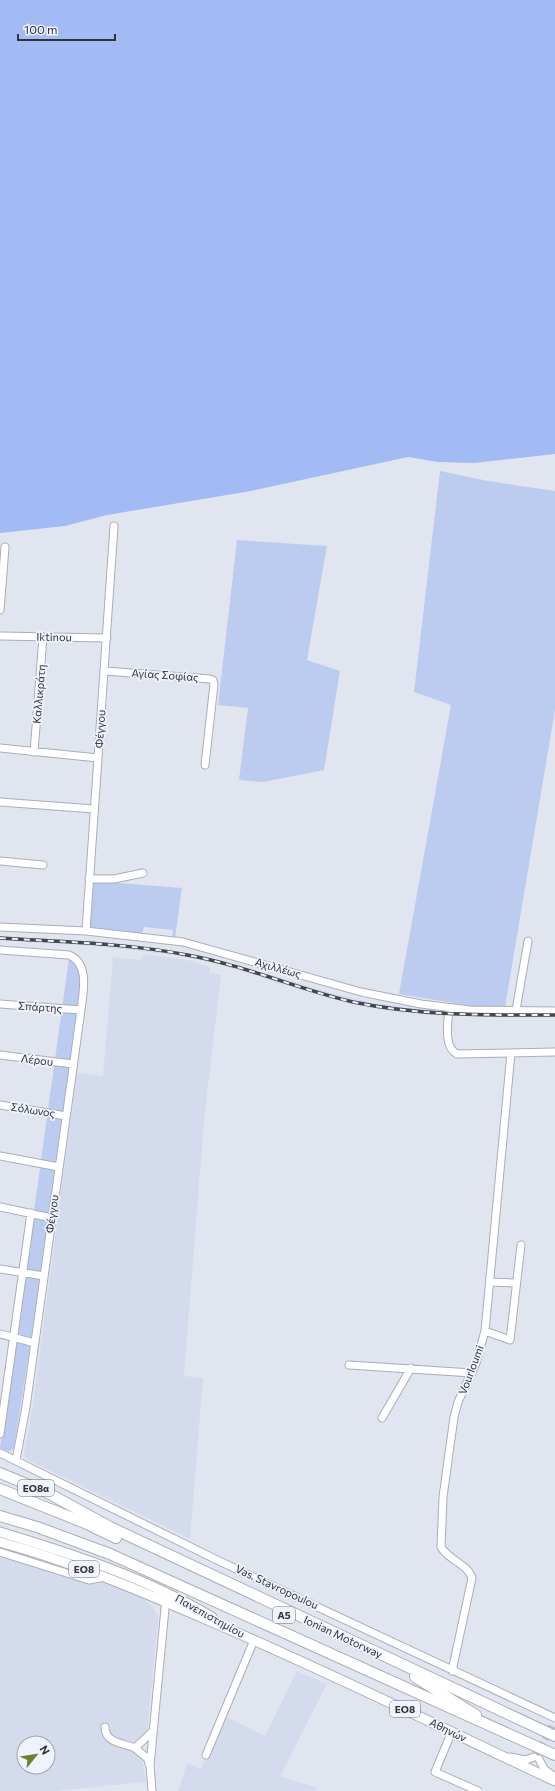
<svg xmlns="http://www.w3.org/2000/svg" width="555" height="1791" font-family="Commissioner,sans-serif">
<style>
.built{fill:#d4dbec;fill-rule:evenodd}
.green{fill:#bcccf0}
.water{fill:#a2bbf4}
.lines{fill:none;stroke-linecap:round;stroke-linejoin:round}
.minor-tunnel{stroke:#bec1ca;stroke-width:7;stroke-dasharray:7 3.5;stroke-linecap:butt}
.minor-casing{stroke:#aaaeb8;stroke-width:9}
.major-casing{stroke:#aaaeb8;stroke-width:11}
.highway-casing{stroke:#aaaeb8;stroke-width:12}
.minor{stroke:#fff;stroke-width:7}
.major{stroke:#fff;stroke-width:9}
.highway{stroke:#fff;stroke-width:10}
.rail-casing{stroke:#43464a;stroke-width:3.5}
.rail{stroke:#eef3fd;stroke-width:2;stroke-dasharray:6;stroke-linecap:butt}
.labels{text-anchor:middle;stroke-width:3.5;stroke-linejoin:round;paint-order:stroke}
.shield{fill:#eef3fd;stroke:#6a6d72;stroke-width:1}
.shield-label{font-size:10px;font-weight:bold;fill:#313337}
.street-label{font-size:11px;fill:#313337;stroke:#eef3fd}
</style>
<rect width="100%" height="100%" fill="#e1e5ef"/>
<!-- built -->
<path class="built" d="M0,936L137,945L183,952L228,963L331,993L373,1003L444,1012L555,1013V1016H444L389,1011L329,998L208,961L185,956L93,946L0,940Z
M144,954L192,961L210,967L209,973L221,975L204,1121L184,1376L203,1378L190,1539L26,1459L24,1455L33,1405L77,1073L103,1076L113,957L139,960L143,959Z
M0,1553L96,1584L102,1581L114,1585L142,1597L153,1607L158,1616V1622L147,1730L140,1737L138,1758L142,1760L146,1782L56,1791H0ZM24,1743H48V1767H24Z
M297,1671L327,1684L280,1776L317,1788L315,1791H178L187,1763L201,1769L225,1716L265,1736Z"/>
<!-- green -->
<path class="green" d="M440,471L488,481L555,491V710L505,1007L472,1006L399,994L451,705L414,692Z
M237,540L327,546L307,660L340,671L324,770L263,782L239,780L248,708L218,705Z
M93,881L182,888L175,939L172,938L173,930L144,927L142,935L90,927Z
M69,958H71L82,969L80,991L49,1214L34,1211Z
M32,1216L48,1220L41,1273L25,1271Z
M25,1276L40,1279L31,1338L16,1334Z
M15,1342L30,1346L14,1448L9,1452L0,1448Z"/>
<!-- water -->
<path class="water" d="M0,0H555V454L474,463L438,462L408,457L251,491L107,515L65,526L0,533Z"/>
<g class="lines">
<!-- minor-tunnel -->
<path class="minor-tunnel" d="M534,1757L539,1752L552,1726"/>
<defs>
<path id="minor" d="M0,610L5,547
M0,636L107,638
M105,671L210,679L213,680L214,684L205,765
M0,748L98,758
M34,752L43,637
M0,802L94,809
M0,861L43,865
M89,879H114L143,873
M0,927L86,931L183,942L361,992L421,1004L470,1010L555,1011
M86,931L114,526
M0,950L69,955C90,964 83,992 81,1010L26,1407L16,1460
M0,1004L81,1010
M449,1008C448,1021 443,1047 457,1054L555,1052
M516,1010L528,941
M0,1055L73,1064
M0,1105L66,1116
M0,1156L59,1167
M0,1207L52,1218
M0,1269L44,1276
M490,1282L516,1283
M485,1331L510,1340L521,1245
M0,1334L35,1343
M349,1365L472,1373
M382,1418L411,1368
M0,1434L31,1213
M0,1453L217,1560L555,1718
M0,1552L89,1580L105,1577
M452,1671L472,1578C468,1564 448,1560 441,1547L443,1497L454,1417L458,1402L476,1363L485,1331L511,1053
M105,1727C105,1743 123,1743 135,1748L153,1731
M452,1731L435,1772L478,1791
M135,1748L148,1759L149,1764
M206,1755L254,1640
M510,1757L526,1760L534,1757
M539,1759L544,1769L555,1777
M152,1791L150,1765L166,1598"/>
<path id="major" d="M0,1532C73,1554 146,1578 212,1617
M0,1542C73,1562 141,1591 210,1621C327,1671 440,1727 555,1781"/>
<path id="highway" d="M0,1473L46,1492L110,1527L555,1736
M0,1489L85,1523L116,1538
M0,1516L37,1527L110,1554L555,1755
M415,1677L476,1715"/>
</defs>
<!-- minor casing -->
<use href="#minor" class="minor-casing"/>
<!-- major casing -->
<use href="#major" class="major-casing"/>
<!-- highway casing -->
<use href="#highway" class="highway-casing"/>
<!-- minor -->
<use href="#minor" class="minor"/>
<!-- major -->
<use href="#major" class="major"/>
<!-- highway -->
<use href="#highway" class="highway"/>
<defs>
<path id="rail" d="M0,938C62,942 126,943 187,955C244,965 297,989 353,1002C420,1016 487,1015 555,1015"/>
</defs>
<!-- rail casing -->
<use href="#rail" class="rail-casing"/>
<!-- rail -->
<use href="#rail" class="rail"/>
</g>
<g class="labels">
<!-- shield labels -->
<g class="shield">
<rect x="18" y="1480" width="36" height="16" rx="3"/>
<rect x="69" y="1561" width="30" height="16" rx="3"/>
<rect x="273" y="1607" width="22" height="16" rx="3"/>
<rect x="390" y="1701" width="30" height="16" rx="3"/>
</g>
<g class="shield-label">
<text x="36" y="1492">ΕΟ8α</text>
<text x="84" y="1573">ΕΟ8</text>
<text x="284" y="1619">Α5</text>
<text x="405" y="1713">ΕΟ8</text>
</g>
<!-- street labels -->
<g class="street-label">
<text transform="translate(54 637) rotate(1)" y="4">Iktinou</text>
<text transform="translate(165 675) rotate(4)" y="4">Αγίας Σοφίας</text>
<text transform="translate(39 694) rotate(-85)" y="4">Καλλικράτη</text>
<text transform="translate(100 729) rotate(-86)" y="4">Φέγγου</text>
<text transform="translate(278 968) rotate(16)" y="4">Αχιλλέως</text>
<text transform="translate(40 1007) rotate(4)" y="4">Σπάρτης</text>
<text transform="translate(37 1060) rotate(7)" y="4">Λέρου</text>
<text transform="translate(33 1110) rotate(9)" y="4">Σόλωνος</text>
<text transform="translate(52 1214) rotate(-82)" y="4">Φέγγου</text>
<text transform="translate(471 1370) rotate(-69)" y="4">Vourloumi</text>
<text transform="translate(277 1587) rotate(25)" y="4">Vas. Stavropoulou</text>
<text transform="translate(210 1616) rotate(29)" y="4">Πανεπιστημίου</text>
<text transform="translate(343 1637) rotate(25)" y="4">Ionian Motorway</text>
<text transform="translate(448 1730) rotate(26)" y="4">Αθηνών</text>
</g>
</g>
<!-- north arrow -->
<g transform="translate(36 1755) rotate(60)"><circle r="19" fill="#eef3fd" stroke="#a2a6ae"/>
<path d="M0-3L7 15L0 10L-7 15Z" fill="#717f2c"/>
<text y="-6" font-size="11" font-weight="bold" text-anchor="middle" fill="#313337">N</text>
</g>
<!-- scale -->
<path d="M18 34v6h97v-6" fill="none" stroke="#313337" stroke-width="2"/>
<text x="24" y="34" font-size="12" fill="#313337" stroke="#eef3fd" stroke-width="3" paint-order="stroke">100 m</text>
</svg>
